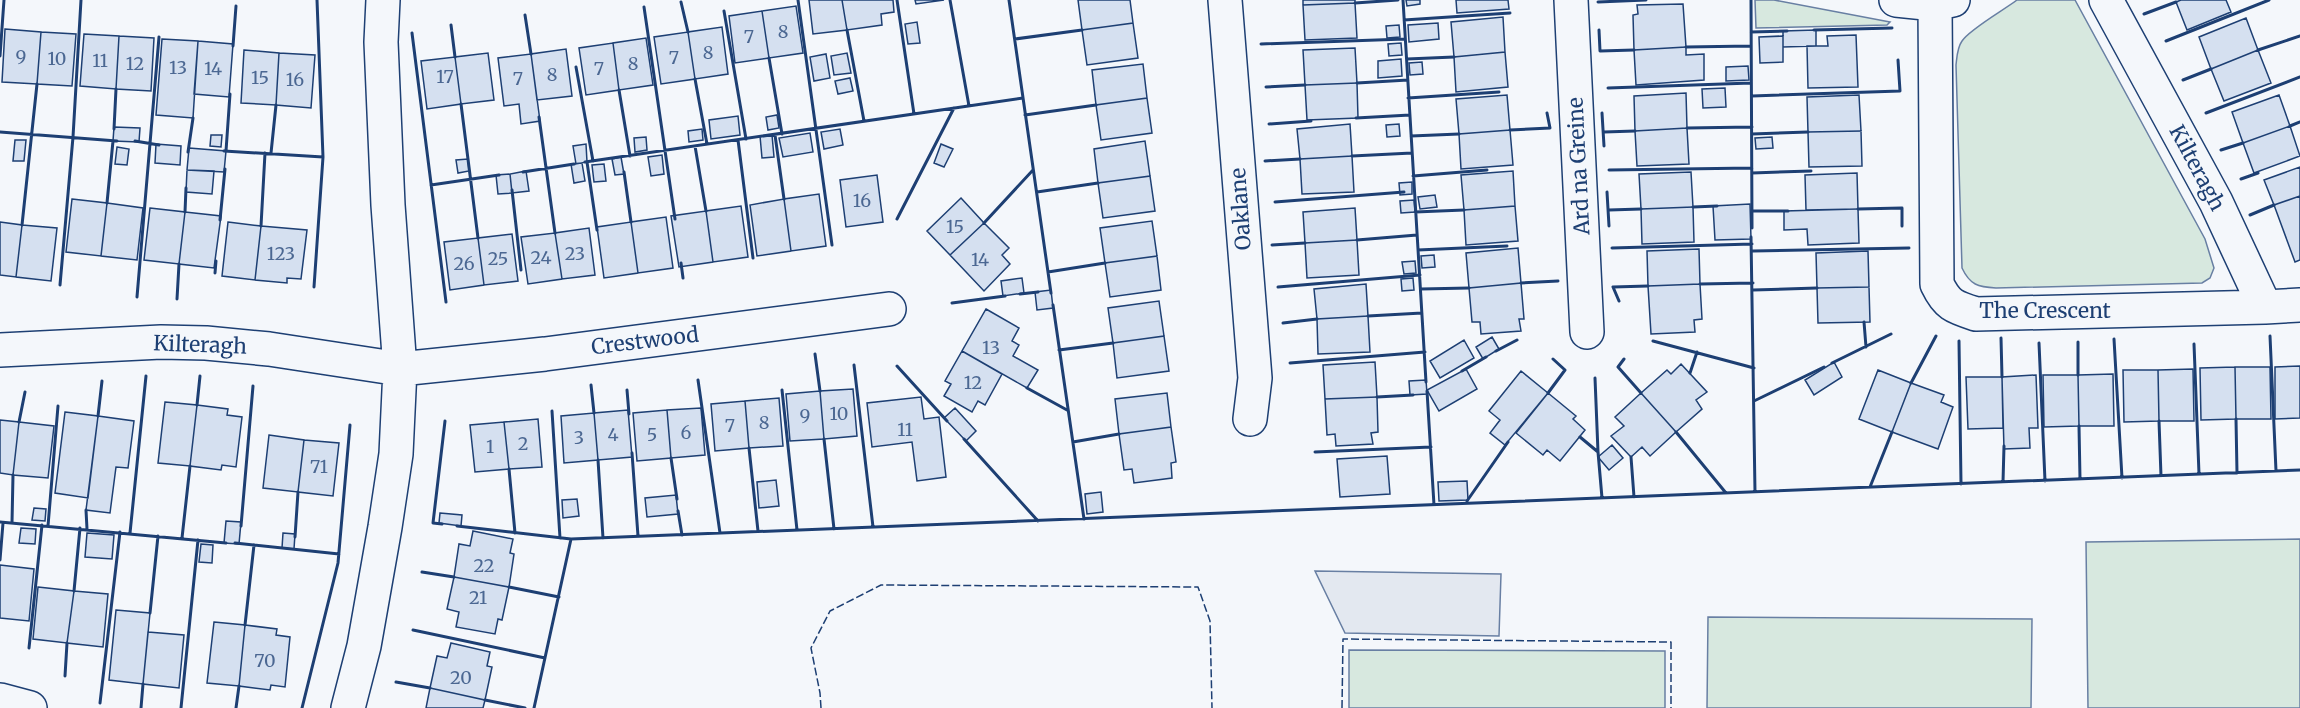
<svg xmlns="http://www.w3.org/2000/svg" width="2300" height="708" font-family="Merriweather,serif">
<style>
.green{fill:#d7e8df;stroke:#687fa3;stroke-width:1.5}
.parking{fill:#e3e8f0;stroke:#687fa3;stroke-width:1.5}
.building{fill:#d5e0f0;stroke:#1d3f73;stroke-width:1.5}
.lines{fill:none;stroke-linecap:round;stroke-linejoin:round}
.minor-casing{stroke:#1d3f73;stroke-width:36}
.minor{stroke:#f4f7fb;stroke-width:33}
.fence{stroke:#1d3f73;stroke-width:1.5;stroke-dasharray:8 3;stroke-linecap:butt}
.wall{stroke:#1d3f73;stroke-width:3}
.labels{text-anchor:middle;stroke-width:4.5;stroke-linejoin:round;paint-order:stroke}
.number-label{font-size:18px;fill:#4b6792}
.street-label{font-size:21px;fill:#1d3f73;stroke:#f4f7fb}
</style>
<rect width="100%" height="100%" fill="#f4f7fb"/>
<!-- green -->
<path class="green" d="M1755,0H1774L1890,22L1887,25L1756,28Z
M2017,0H2075L2205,239L2214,268L2210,278L2202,283L1996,288C1978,287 1970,285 1962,268L1956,65C1957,57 1957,48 1962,41C1970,29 2004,10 2017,0Z
M2300,539V708H2088L2086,542Z
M1708,617L2032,619L2031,708H1707Z
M1349,650L1665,651V708H1349Z"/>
<!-- parking -->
<path class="parking" d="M1315,571L1501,574L1499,636L1345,633Z"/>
<!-- building -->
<path class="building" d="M809,0H842L847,30L813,34Z
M842,0H893L894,12L881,14L882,25L847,30Z
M915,0H944L916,4Z
M1078,0H1130L1133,23L1082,30Z
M1303,0H1355V3L1303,5Z
M1406,0H1420V4L1407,6Z
M1456,0H1508L1509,9L1457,13Z
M2181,0H2226L2231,12L2187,30L2176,2Z
M1355,3L1357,38L1305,40L1303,5Z
M1683,4L1686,47L1634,50L1633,15L1638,14L1637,5Z
M796,6L803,53L769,58L762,11Z
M762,11L769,58L735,63L729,16Z
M1503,17L1505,52L1454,57L1451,22Z
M2246,18L2258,50L2211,69L2199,37Z
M917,22L920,43L908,44L905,24Z
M1133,23L1138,58L1087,65L1082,30Z
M1438,23L1439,39L1409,42L1408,25Z
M1399,25L1400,37L1387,38L1386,26Z
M722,27L728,74L695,79L688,32Z
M5,29L41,32L37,84L2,82Z
M1816,30V46L1783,47V31Z
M41,32L76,34L72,86L37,84Z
M688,32L695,79L661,84L654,37Z
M84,34L119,36L116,89L80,86Z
M1856,35L1858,87L1808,88L1807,46H1828L1827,36Z
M119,36L154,38L151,91L116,89Z
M1783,36V62L1760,63L1759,37Z
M646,38L653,85L619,90L613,43Z
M162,39L198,41L193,118L156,115Z
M198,41L233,44L229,97L194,94Z
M613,43L619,90L586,95L579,48Z
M1401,43L1402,55L1389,56L1388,44Z
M1686,47V55L1704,54V80L1636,85L1634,50Z
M1355,48L1357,83L1305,85L1303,50Z
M566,49L572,96L537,100L531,54Z
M244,50L279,53L276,105L241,103Z
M2258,50L2271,83L2224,101L2211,69Z
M1505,52L1508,87L1456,92L1454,57Z
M279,53L315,55L311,108L276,105Z
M488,53L494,100L461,104L455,57Z
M847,53L851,73L834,75L831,56Z
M531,54L540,121L521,124L519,104L504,106L498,58Z
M826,54L830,78L814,81L810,57Z
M455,57L461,104L427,109L421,61Z
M1401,59L1402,76L1378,78V61Z
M1422,62L1423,74L1410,75L1409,63Z
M1143,64L1147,98L1096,105L1092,70Z
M1748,66L1749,80L1726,81V67Z
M850,78L853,91L838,94L835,81Z
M1357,83L1358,118L1307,120L1305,85Z
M1725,88L1726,107L1703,108L1702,89Z
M1686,93L1687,128L1635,131L1634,96Z
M1507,95L1510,130L1459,134L1456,99Z
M1859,95L1861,131L1808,132L1807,97Z
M2279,95L2290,126L2243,143L2232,112Z
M1147,98L1152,133L1101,140L1096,105Z
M777,115L779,128L768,130L766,117Z
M738,116L740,135L711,139L709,120Z
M1350,124L1352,156L1300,159L1297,129Z
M1399,124L1400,136L1387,137L1386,125Z
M2290,126L2300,156L2254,173L2243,143Z
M114,127L140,128L139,142L113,141Z
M1687,128L1689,164L1637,166L1635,131Z
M702,129L703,140L689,142L688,131Z
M840,129L843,145L824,149L821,132Z
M1510,130L1513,165L1461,169L1459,134Z
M1861,131L1862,166L1809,167L1808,132Z
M810,133L813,152L783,157L779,138Z
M211,135H222L221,147L210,146Z
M772,135L774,157L762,158L760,136Z
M646,137L647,150L635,152L634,138Z
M1772,137L1773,148L1756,149L1755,138Z
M15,140H26L24,161H13Z
M1145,141L1150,176L1098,183L1094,149Z
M156,144L181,146L180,165L155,163Z
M586,144L587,162L576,164L573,146Z
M941,144L953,149L944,167L934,163Z
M117,147L129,149L127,165L115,164Z
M189,148L226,151L224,172L187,170Z
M662,155L664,174L651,176L648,157Z
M1352,156L1354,192L1302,194L1300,159Z
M621,157L624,174L615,175L612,159Z
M468,159L469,171L458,173L456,160Z
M582,163L585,181L574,183L571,164Z
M604,164L606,181L594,182L592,165Z
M2300,167V196L2274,205L2264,180Z
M187,170L214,171L212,194L186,192Z
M526,171L529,191L512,193L510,174Z
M1513,171L1515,206L1464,210L1461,175Z
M1691,172L1693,207L1641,209L1639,174Z
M1857,173L1858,209L1806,210L1805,175Z
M510,174L512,193L498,194L496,175Z
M877,175L883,222L846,227L840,180Z
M1150,176L1155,211L1103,218L1098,183Z
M1412,182V194L1400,195L1399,183Z
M819,194L826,246L791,251L784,199Z
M1435,195L1437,207L1420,209L1418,197Z
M2300,196V260L2295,262L2274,205Z
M961,198L984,223L950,255L927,231Z
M72,199L107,203L101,256L66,252Z
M784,199L791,251L757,256L750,205Z
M1414,200L1415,212L1401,213L1400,201Z
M107,203L143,208L137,260L101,256Z
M1750,204L1751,239L1715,240L1713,206Z
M741,206L748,257L713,262L706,211Z
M1515,206L1518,241L1466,245L1464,210Z
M1693,207L1694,242L1642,244L1641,209Z
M150,208L185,212L179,264L144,260Z
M1355,208L1357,240L1305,243L1303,212Z
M1858,209L1859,243L1808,245L1807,229L1784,230V211Z
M706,211L713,262L679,267L671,216Z
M185,212L221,216L214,268L179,264Z
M666,217L673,268L638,273L631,222Z
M1152,221L1157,256L1105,263L1100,228Z
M0,222L22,225L16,277L0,275Z
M228,222L261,226L255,280L222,276Z
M631,222L638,273L604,278L597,227Z
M984,223L1009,248L1002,255L1010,264L984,291L950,255Z
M22,225L57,228L51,281L16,277Z
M261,226L307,230L301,279L287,278V283L255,280Z
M589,228L595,275L562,279L555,233Z
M555,233L562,279L528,284L521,237Z
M512,234L518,281L484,285L478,238Z
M478,238L484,285L450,290L444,242Z
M1357,240L1359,275L1307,278L1305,243Z
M1518,248L1521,283L1469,288L1466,253Z
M1699,249L1700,284L1648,286L1647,251Z
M1868,251L1869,287L1817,288L1816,253Z
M1434,255L1435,267L1422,268L1421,256Z
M1157,256L1161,290L1110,297L1105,263Z
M1415,261L1416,273L1404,274L1402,262Z
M1022,278L1024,293L1003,296L1001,281Z
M1413,278L1414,290L1402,291L1401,279Z
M1521,283L1524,319H1519L1521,331L1481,334L1480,322H1472L1469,288Z
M1366,284L1368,316L1317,319L1314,289Z
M1700,284L1702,319L1694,320L1695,332L1651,334L1648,286Z
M1869,287L1870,322L1818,323L1817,288Z
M1051,290L1053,308L1037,310L1035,292Z
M1159,301L1164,336L1113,343L1108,308Z
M986,309L1019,328L1012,341L1019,345L1013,356L1038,370L1027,388L962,351Z
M1368,316L1370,352L1318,354L1317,319Z
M1164,336L1169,371L1117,378L1113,343Z
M1492,337L1499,349L1483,359L1476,347Z
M1464,340L1474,358L1440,378L1430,361Z
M962,351L1002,374L985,405L978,401L972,412L944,396L951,384L945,381Z
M1375,362L1377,397L1325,399L1323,365Z
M1834,362L1842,377L1814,395L1805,380Z
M1681,364L1707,392L1696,400L1702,409L1676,432L1641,393L1667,370L1671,374Z
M2300,366V418L2275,419V367Z
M2235,367L2236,419L2201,420L2200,368Z
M2235,367H2270L2271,419H2236Z
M1466,369L1477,389L1439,411L1427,390Z
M2193,369L2194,421H2159L2158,370Z
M1878,370L1911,383L1892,432L1859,419Z
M2123,370H2158L2159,421L2124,422Z
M1521,371L1548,393L1505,445L1490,433L1500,420L1489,411Z
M2113,374L2114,426H2079L2078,375Z
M2036,375L2038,428H2029L2030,448L2004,449L2002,377Z
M2043,375H2078L2079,426L2044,427Z
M1966,377H2002L2003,428L1968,429Z
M1426,380L1427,394L1410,395L1409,381Z
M1911,383L1944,395L1941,402L1953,407L1938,449L1892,432Z
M853,389L857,436L824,439L820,391Z
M820,391L824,439L790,441L786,394Z
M1167,393L1171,427L1119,434L1115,399Z
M1548,393L1576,416L1573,419L1585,430L1560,461L1547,450L1543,455L1516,433Z
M1641,393L1676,432L1650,456L1642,447L1631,457L1611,436L1624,426L1615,417Z
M921,397L924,419L939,417L946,477L917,481L912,442L872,447L867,403Z
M1377,397L1378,432L1371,433L1373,444L1336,446L1335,434L1327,435L1325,399Z
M779,398L783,446L749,448L745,401Z
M745,401L749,448L715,451L711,404Z
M165,402L197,405L190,466L158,463Z
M197,405L228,409L227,415L242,417L236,467L222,465L221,470L190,466Z
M701,408L705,455L671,458L667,410Z
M955,408L976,431L966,441L944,418Z
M628,410L632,457L598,460L594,413Z
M667,410L671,458L637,461L633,413Z
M65,412L98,416L88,498L55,493Z
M594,413L598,460L564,463L561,416Z
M98,416L134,421L128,468L116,467L110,513L86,510Z
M538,419L542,467L509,469L504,422Z
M0,420L19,422L13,475L0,473Z
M19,422L54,426L48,478L13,475Z
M504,422L509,469L475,472L470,425Z
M1171,427L1176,462L1171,463L1172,478L1134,483L1132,469L1124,470L1119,434Z
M269,435L304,440L298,492L263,488Z
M304,440L339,443L333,496L298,492Z
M1612,445L1623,458L1609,470L1598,457Z
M1387,456L1390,494L1340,497L1337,459Z
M776,480L779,506L759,508L757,482Z
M1467,481L1468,500L1439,501L1438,482Z
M1101,492L1103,512L1087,514L1085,494Z
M676,495L678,514L647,517L645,498Z
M577,499L579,516L563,518L562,500Z
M34,508L46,509L45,521L32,520Z
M440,513L462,515L461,526L439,523Z
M226,521L241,522L239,544L224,543Z
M21,528L36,529L35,544L19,543Z
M473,531L513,539L510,553L514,554L509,587L454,577L459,544L470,546Z
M87,533L114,535L112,559L85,557Z
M283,533L295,534L294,549L282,548Z
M201,544L213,545L212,563L199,562Z
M0,565L34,569L29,621L0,618Z
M454,577L509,587L502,620L498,619L495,634L456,627L459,612L447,609Z
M38,587L74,591L67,643L33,639Z
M74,591L108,594L103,647L67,643Z
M116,610L150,613L143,684L109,680Z
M214,622L245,625L239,686L207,683Z
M245,625L277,629L276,635L290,637L285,687L271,685L270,690L239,686Z
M148,632L184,635L179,688L143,684Z
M451,643L490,652L487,666L492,667L485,700L430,688L437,656L447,658Z
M430,688L485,700L483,708H426Z"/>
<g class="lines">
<defs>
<path id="minor" d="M1225,0L1255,378L1250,419
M1571,0L1587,332
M1896,0L1935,4L1953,0
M2106,0L2216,202L2265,307L2300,305
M1935,4L1937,284C1947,305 1954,307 1976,314L2265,307
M0,350L161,342L206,343L269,349L400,369L545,354L889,309
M0,700L30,708
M348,708L364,646L385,527L396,454L400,369L388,205L381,42L383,0"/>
</defs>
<!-- minor casing -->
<use href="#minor" class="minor-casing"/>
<!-- minor -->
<use href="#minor" class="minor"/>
<!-- fence -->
<path class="fence" d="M821,708L820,693L811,648L830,611L881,585L1198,587L1210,621L1212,708
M1342,708L1343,639L1671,642V708"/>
<!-- wall -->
<path class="wall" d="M798,0L832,245
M897,0L914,114
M950,0L969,106
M1009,0L1051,293
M1403,0L1426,382
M1751,0L1752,228
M681,2L688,32
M1598,2L1646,0
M1355,3L1398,0
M644,7L675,219
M724,11L746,139
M2144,14L2176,2
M525,15L531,54
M1404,20L1510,13
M451,25L455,57
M847,30L864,121
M1599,30L1600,51L1634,50
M1814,30L1892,28
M1751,32L1787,31
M412,33L446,302
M1015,39L1082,30
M2166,41L2269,0
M1261,44L1405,39
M233,46L236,6
M1686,47L1751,46
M2258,50L2300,36
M0,56L4,0
M769,58L782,134
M1407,59L1454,57
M576,67L593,161
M695,79L707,144
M2183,80L2211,69
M1357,83L1408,80
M1266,87L1305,85
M1608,88L1751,83
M619,90L630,156
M1752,96L1900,91L1898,60
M1408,98L1499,92
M461,104L478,238
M1602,113L1604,146
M2206,113L2300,77
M1025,115L1096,105
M539,117L555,233
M1356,118L1410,115
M1269,124L1311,121
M2290,126L2300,122
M1687,128L1752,127
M114,129L116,89
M1510,130L1550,128L1547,113
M0,132L117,141
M1604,132L1635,131
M1752,134L1808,132
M775,135L784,199
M1411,136L1459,134
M738,140L753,258
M135,141L159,145
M695,146L706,211
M2221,150L2243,143
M224,151L323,157
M226,151L230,94
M188,152L193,118
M271,153L276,105
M1352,156L1412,153
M1265,161L1300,159
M585,162L1023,98
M587,162L597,230
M1609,170L1752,168
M523,172L574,164
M624,172L631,222
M1752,173L1811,171
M1413,176L1487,170
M2241,179L2258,173
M431,185L499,175
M512,190L521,270
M1037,192L1098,183
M1607,192L1609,226
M1275,202L1404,192
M107,203L113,141
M1693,207L1717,206
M1858,209L1902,208V226
M1609,210L1641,209
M1753,211H1788
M185,212L186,188
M1415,212L1464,210
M2250,215L2274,205
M897,219L954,108
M220,220L225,169
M984,223L1033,170
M22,225L37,84
M261,226L265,153
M1751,237L1755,492
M1357,240L1417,235
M1272,245L1305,243
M1612,248L1752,244
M1418,250L1507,246
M1753,251L1909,248
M681,263L683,278
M1048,272L1105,263
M215,273L216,261
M1521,283L1558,281
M1700,284L1753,283
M60,285L73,137L81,0
M314,287L323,157L317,0
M1278,287L1420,275
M1421,289L1469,288
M1753,290L1817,288
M1020,294L1038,292
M137,297L159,37
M177,299L179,264
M1619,301L1613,287L1648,286
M952,303L1005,296
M1053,305L1084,519
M1368,316L1422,313
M1864,322L1866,347
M1283,323L1317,319
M2270,336L2276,471
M2001,338L2002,377
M2114,339L2122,478
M1653,341L1754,368
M1959,341L1961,484
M2078,342V375
M2039,343L2045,481
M2194,344L2199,474
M1059,350L1113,343
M1496,351L1517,340
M815,354L820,391
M1624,359L1618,367L1641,393
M1290,363L1425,352
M1832,363L1891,334
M854,365L873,527
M897,366L947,421
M1462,371L1486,357
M1690,373L1697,352
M1595,378L1598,452L1602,498
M698,380L720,533
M1911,383L1936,336
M591,385L594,413
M1027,388L1067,410
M627,390L629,414
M782,390L797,530
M1427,391L1434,505
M1548,393L1565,370L1553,359
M1377,397L1413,395
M1754,401L1824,367
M197,405L200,376
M552,411L560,538
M98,416L102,381
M2236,419L2237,473
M2159,421L2161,476
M19,422L25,392
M2079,426L2080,479
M1676,432L1726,493
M1580,437L1598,452
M824,439L834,529
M964,439L1038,521
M1073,442L1119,434
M749,448L758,531
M1315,452L1431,447
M632,453L638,536
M1631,457L1634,497
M671,458L677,499
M598,460L603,538
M509,469L515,533
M2003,482L2004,446
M1870,487L1892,432
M1467,501L1508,442
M86,510L87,529
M678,511L682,535
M0,522L226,543
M12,523L13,475
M442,524L433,523L445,421
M48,526L58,406
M241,526L253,386
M457,526L571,539L2300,470
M130,533L146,376
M295,537L298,492
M182,538L190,466
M235,543L339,554
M0,560L3,523
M422,572L454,577
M509,587L559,597
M74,591L80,528
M150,613L158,536
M245,625L254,545
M413,630L545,658
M29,648L42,525
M65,676L67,643
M396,682L430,688
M485,700L525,708
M100,703L120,532
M141,708L143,684
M181,708L198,540
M236,708L239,686
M302,708L338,563L350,425
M534,708L571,539"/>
</g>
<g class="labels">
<!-- number labels -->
<g class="number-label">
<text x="783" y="38">8</text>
<text x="749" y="43">7</text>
<text x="708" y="59">8</text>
<text x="21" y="63">9</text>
<text x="674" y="64">7</text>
<text x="57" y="65">10</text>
<text x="100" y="67">11</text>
<text x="135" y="70">12</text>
<text x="633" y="70">8</text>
<text x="178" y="74">13</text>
<text x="213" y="75">14</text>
<text x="599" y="75">7</text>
<text x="552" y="81">8</text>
<text x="445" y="83">17</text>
<text x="260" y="84">15</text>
<text x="518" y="85">7</text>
<text x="295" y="86">16</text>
<text x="862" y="207">16</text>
<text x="955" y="233">15</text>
<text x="281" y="260">123</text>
<text x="575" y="260">23</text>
<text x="541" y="264">24</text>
<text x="498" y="265">25</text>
<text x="980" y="266">14</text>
<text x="464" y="270">26</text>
<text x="991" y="354">13</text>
<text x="973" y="389">12</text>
<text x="839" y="420">10</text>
<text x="805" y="422">9</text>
<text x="764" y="429">8</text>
<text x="730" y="432">7</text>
<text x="905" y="436">11</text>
<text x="686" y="439">6</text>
<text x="613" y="441">4</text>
<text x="652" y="441">5</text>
<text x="579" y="444">3</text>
<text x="523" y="450">2</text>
<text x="490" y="453">1</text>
<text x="319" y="473">71</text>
<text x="484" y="572">22</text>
<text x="478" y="604">21</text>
<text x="265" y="667">70</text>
<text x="461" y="684">20</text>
</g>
<!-- street labels -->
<g class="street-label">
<text transform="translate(1579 166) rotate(-93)" y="7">Ard na Greine</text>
<text transform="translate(2197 168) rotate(62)" y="7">Kilteragh</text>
<text transform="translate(1241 209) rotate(-94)" y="7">Oaklane</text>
<text x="2045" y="318">The Crescent</text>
<text transform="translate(645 341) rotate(-7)" y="7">Crestwood</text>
<text transform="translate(200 345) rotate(2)" y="7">Kilteragh</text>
</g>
</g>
</svg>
